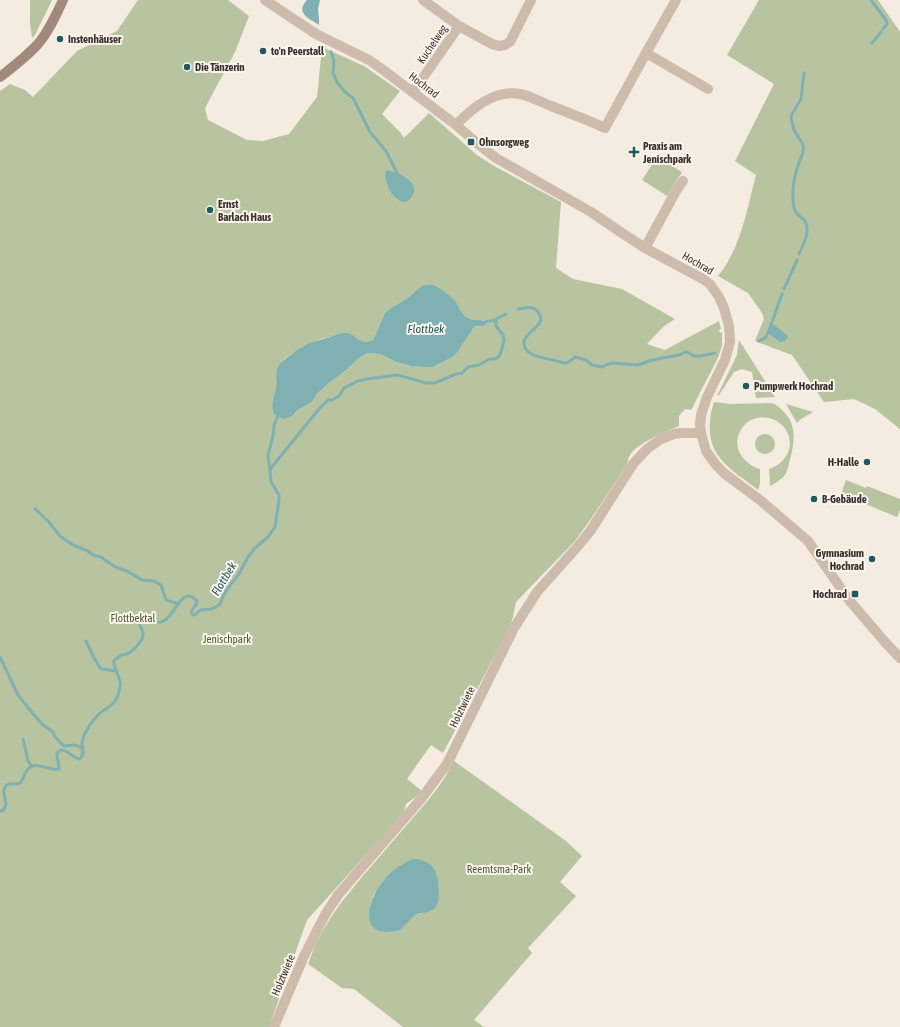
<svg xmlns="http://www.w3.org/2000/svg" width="900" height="1027" font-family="'Asap Condensed',sans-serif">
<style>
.green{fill:#b8c4a0;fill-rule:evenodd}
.water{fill:#7fb0b2}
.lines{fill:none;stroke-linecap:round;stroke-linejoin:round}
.stream{stroke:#7fb0b2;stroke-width:3}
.street{stroke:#cdbbac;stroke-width:10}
.secondary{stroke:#a18a7d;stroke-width:10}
.poi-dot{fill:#1f5a5e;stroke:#fbf5ee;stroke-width:1.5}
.labels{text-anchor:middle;stroke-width:4;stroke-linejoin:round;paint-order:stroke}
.poi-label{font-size:11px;font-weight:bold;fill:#3b302b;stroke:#fbf5ee;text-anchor:start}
.street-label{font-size:11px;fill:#3b302b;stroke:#fbf5ee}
.park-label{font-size:11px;fill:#4a5a2e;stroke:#fbf5ee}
.water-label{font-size:12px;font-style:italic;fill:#1f5a5e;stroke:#fbf5ee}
</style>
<rect width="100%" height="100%" fill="#f4ebe1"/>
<!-- green -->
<path class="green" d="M30,0H52L35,35L32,38L30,22Z
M138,0H228L249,16L235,52L205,108L208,120L247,140L263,141L289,134L317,97L322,47L364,66L400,91L382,114L400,132L404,138L429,113L477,155L494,166L561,202L556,268L573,279L622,289L675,319L664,326L647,344L665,350L719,321L721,329L719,330L720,333L722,332V346L718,358L691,410L685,409L679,416V426C667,431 636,444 630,455C628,458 628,461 627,464L593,516L575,541L516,602L513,617L510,627L443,753L431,745L407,779L422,791L420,794L406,804L404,813L307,920L269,1027H0V91L10,84L25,90L33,97L77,51L117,31ZM421,286L455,301L461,312L467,319L476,320H484L485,325L474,327L457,353L453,357L433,367H423L411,366L396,362L380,354L368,353L360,357L344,372L330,382L316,395L314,399L312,402L298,410L295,414L276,388L278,369L284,359L303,346L321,339L332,337L341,333L356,337L361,341L368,342L373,340L385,313L388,310L409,297Z
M759,0H878L900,32V429L875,409L854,399L824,402L792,355L755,341L764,319L762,313L748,293L718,276C741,248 747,209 756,175L735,161L774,84L727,55Z
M657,157L682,172L667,196L642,180Z
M739,340L775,397L756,398L752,372L742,369L734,372L719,395L717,396L737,355Z
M714,402L731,404L771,403C776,404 779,407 783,411C798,425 794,443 790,460C788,465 788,471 785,475C781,480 775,483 770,486L769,469C773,467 777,466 780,463C790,455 793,441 786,430C776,415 753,412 742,428C730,445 742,464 760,469V484L758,490C747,481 729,470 720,458C707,443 708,420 714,402Z
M786,404L813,412L801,419L797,423Z
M755 444a10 10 0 1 1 20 0a10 10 0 1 1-20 0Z
M846,480L866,488L867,486L900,499V510L897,517L841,494Z
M454,761L566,841L582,856L560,882L576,896L528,948L532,953L474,1020L484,1027H403L354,989L342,988L308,964L316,943L328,922L340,904L362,877L430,798L444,779ZM402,864L433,868C439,877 439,886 439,897L423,913C421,914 418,913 416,914C411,916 407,924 402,928C396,934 382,933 375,928L370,907L373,896L383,881Z"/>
<!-- water -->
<path class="water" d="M307,0H320L318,9L319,19V25C308,18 295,13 307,0Z
M387,170C403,173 427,187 406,202C393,202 385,184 385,173Z
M427,285C428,285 432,285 433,285C439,287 452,297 456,302C459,307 461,313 466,317C472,322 481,318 486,322L485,325C481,327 477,325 474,327L457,353L453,357L433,367H423L411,366L396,362L380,354L368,353L360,357L344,372L330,382L316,395L314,399L312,402L298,410L292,416L283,419L274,414C270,403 275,398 276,387C277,381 276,375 277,369C280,362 286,358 292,354C295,351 298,349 302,347C311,341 321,340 331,337C335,336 338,333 342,333C356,331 358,347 373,340L385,313L388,310L409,297L421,286Z
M773,324L786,334L788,337L785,341L780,342L768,333L770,325Z
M414,859C434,860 439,874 439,891C439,898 439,904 434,909C429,913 422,913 416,914C411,918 405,926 401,929C397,932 391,932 386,932C359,931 370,899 380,885C388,874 400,863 414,859Z"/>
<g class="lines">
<!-- stream -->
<path class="stream" d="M871,0L886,20L887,24L883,29
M872,43L881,32
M331,52L334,61L333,73L337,82L345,92L353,98L370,132L386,151L398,175
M802,143L794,130L791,118L792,114L801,99L804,73
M799,254C803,245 811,231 805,221C803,218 798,216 796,212C792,207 793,197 793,191C793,183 796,170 799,163C801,157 805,152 803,145
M784,289L797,260
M518,309C525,308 533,305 538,312C549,325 525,331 524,342C523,356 544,358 553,360C557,361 562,363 566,363C570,362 573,358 576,357L586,360L592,365L602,367L608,364L613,363L638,365L652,360L679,355L685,352H687L694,356H701L715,353
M484,322L496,320
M759,341L765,338L768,333L782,294
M270,470L268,455L273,436L274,425L279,414
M35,509L48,521L60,536L73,545L88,551L93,555L101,557L115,567L127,571L142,580L154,581L161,585L166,600L179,604
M86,641L94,658L101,669L117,671
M0,657L18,695L34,715L43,725L53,732L55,737L64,746L74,745L83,748
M23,739L28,761L32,767
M0,811L4,810L6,804C5,797 0,786 10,784C14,784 17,784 20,783C24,779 24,773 28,769C37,760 49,772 59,769V767L57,756V753L61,750C69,750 72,758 80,759C85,754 82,748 82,742C83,737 84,734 87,730C90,724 95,718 100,713C103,710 107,709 110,706C116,702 119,694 120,687C122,678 113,670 114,661L121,655C122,655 125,655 127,654C132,652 143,641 143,635C144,631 140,627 139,623L141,620L145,618C150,619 155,622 160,622C174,622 181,582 197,601L196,605L191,612L193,615H195L200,610L211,609L216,607L219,605L221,602L223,596L228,588L239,574L248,557L255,548L268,537L275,527L279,500V495L271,482L270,471L271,468L319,409L328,400H332L339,396L344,388L358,381L367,379L397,375L409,378L426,383H434L442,380L456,374L462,373L468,367L479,365L484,362L490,359H496L500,355L504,341L503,335L496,326V320L498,318L506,314"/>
<!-- street -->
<path class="street" d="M265,0L316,34L369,60L386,72L456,125L478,144L496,158L591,212L622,233L645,248L703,279L710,284L719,297L724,308L729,326L730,342L725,360L707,397L701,415L700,425L701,433L706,451L716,465L725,474L760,500L808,541L849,600L884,641L900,658
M423,0L459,26L492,44L499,46L505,45L510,42L531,0
M646,53L708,89
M413,92L459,26
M456,125C472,108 495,89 520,94C530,96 541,102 551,106C569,113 588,120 605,128L646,53L676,0
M645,248L676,191L683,181
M274,1027L304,956L325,915L338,895L421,799L447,764L514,628L537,592L579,545L591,530L633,464L647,449L661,439L674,434L681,433H701"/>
<!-- secondary -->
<path class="secondary" d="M0,77C13,67 27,56 38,44C49,31 56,15 63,0"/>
</g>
<!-- markers -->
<g class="poi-dot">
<circle cx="60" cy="39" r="4"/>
<circle cx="263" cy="51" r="4"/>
<circle cx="187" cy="67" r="4"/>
<rect x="467" y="138" width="8" height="8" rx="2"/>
<path d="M632 146h4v4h4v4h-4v4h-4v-4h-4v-4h4z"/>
<circle cx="210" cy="210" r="4"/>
<circle cx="746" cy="386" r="4"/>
<circle cx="867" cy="462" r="4"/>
<circle cx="814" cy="499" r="4"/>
<circle cx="872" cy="559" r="4"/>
<rect x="851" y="590" width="8" height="8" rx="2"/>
</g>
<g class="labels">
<!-- poi labels -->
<g class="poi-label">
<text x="68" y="43">Instenhäuser</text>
<text x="271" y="55">to'n Peerstall</text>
<text x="195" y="71">Die Tänzerin</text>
<text x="479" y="146">Ohnsorgweg</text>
<text x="643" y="150">Praxis am<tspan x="643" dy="13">Jenischpark</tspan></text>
<text x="218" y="208">Ernst<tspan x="218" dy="13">Barlach Haus</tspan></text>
<text x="754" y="390">Pumpwerk Hochrad</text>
<text x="859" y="466" text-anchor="end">H-Halle</text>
<text x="822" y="503">B-Gebäude</text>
<text x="864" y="557" text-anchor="end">Gymnasium<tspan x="864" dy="13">Hochrad</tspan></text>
<text x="847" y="598" text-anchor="end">Hochrad</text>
</g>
<!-- street labels -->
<g class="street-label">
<text transform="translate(432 44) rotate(-56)" y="4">Kuchelweg</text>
<text transform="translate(424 85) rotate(37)" y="4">Hochrad</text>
<text transform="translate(698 263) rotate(30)" y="4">Hochrad</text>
<text transform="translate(462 707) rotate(-64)" y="4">Holztwiete</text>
<text transform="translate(283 975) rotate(-67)" y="4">Holztwiete</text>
</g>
<!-- park labels -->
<g class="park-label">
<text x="133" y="622">Flottbektal</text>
<text x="227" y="643">Jenischpark</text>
<text x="499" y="873">Reemtsma-Park</text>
</g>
<!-- water labels -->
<g class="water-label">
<text x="426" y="333">Flottbek</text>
<text transform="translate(224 579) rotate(-59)" y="4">Flottbek</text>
</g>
</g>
</svg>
